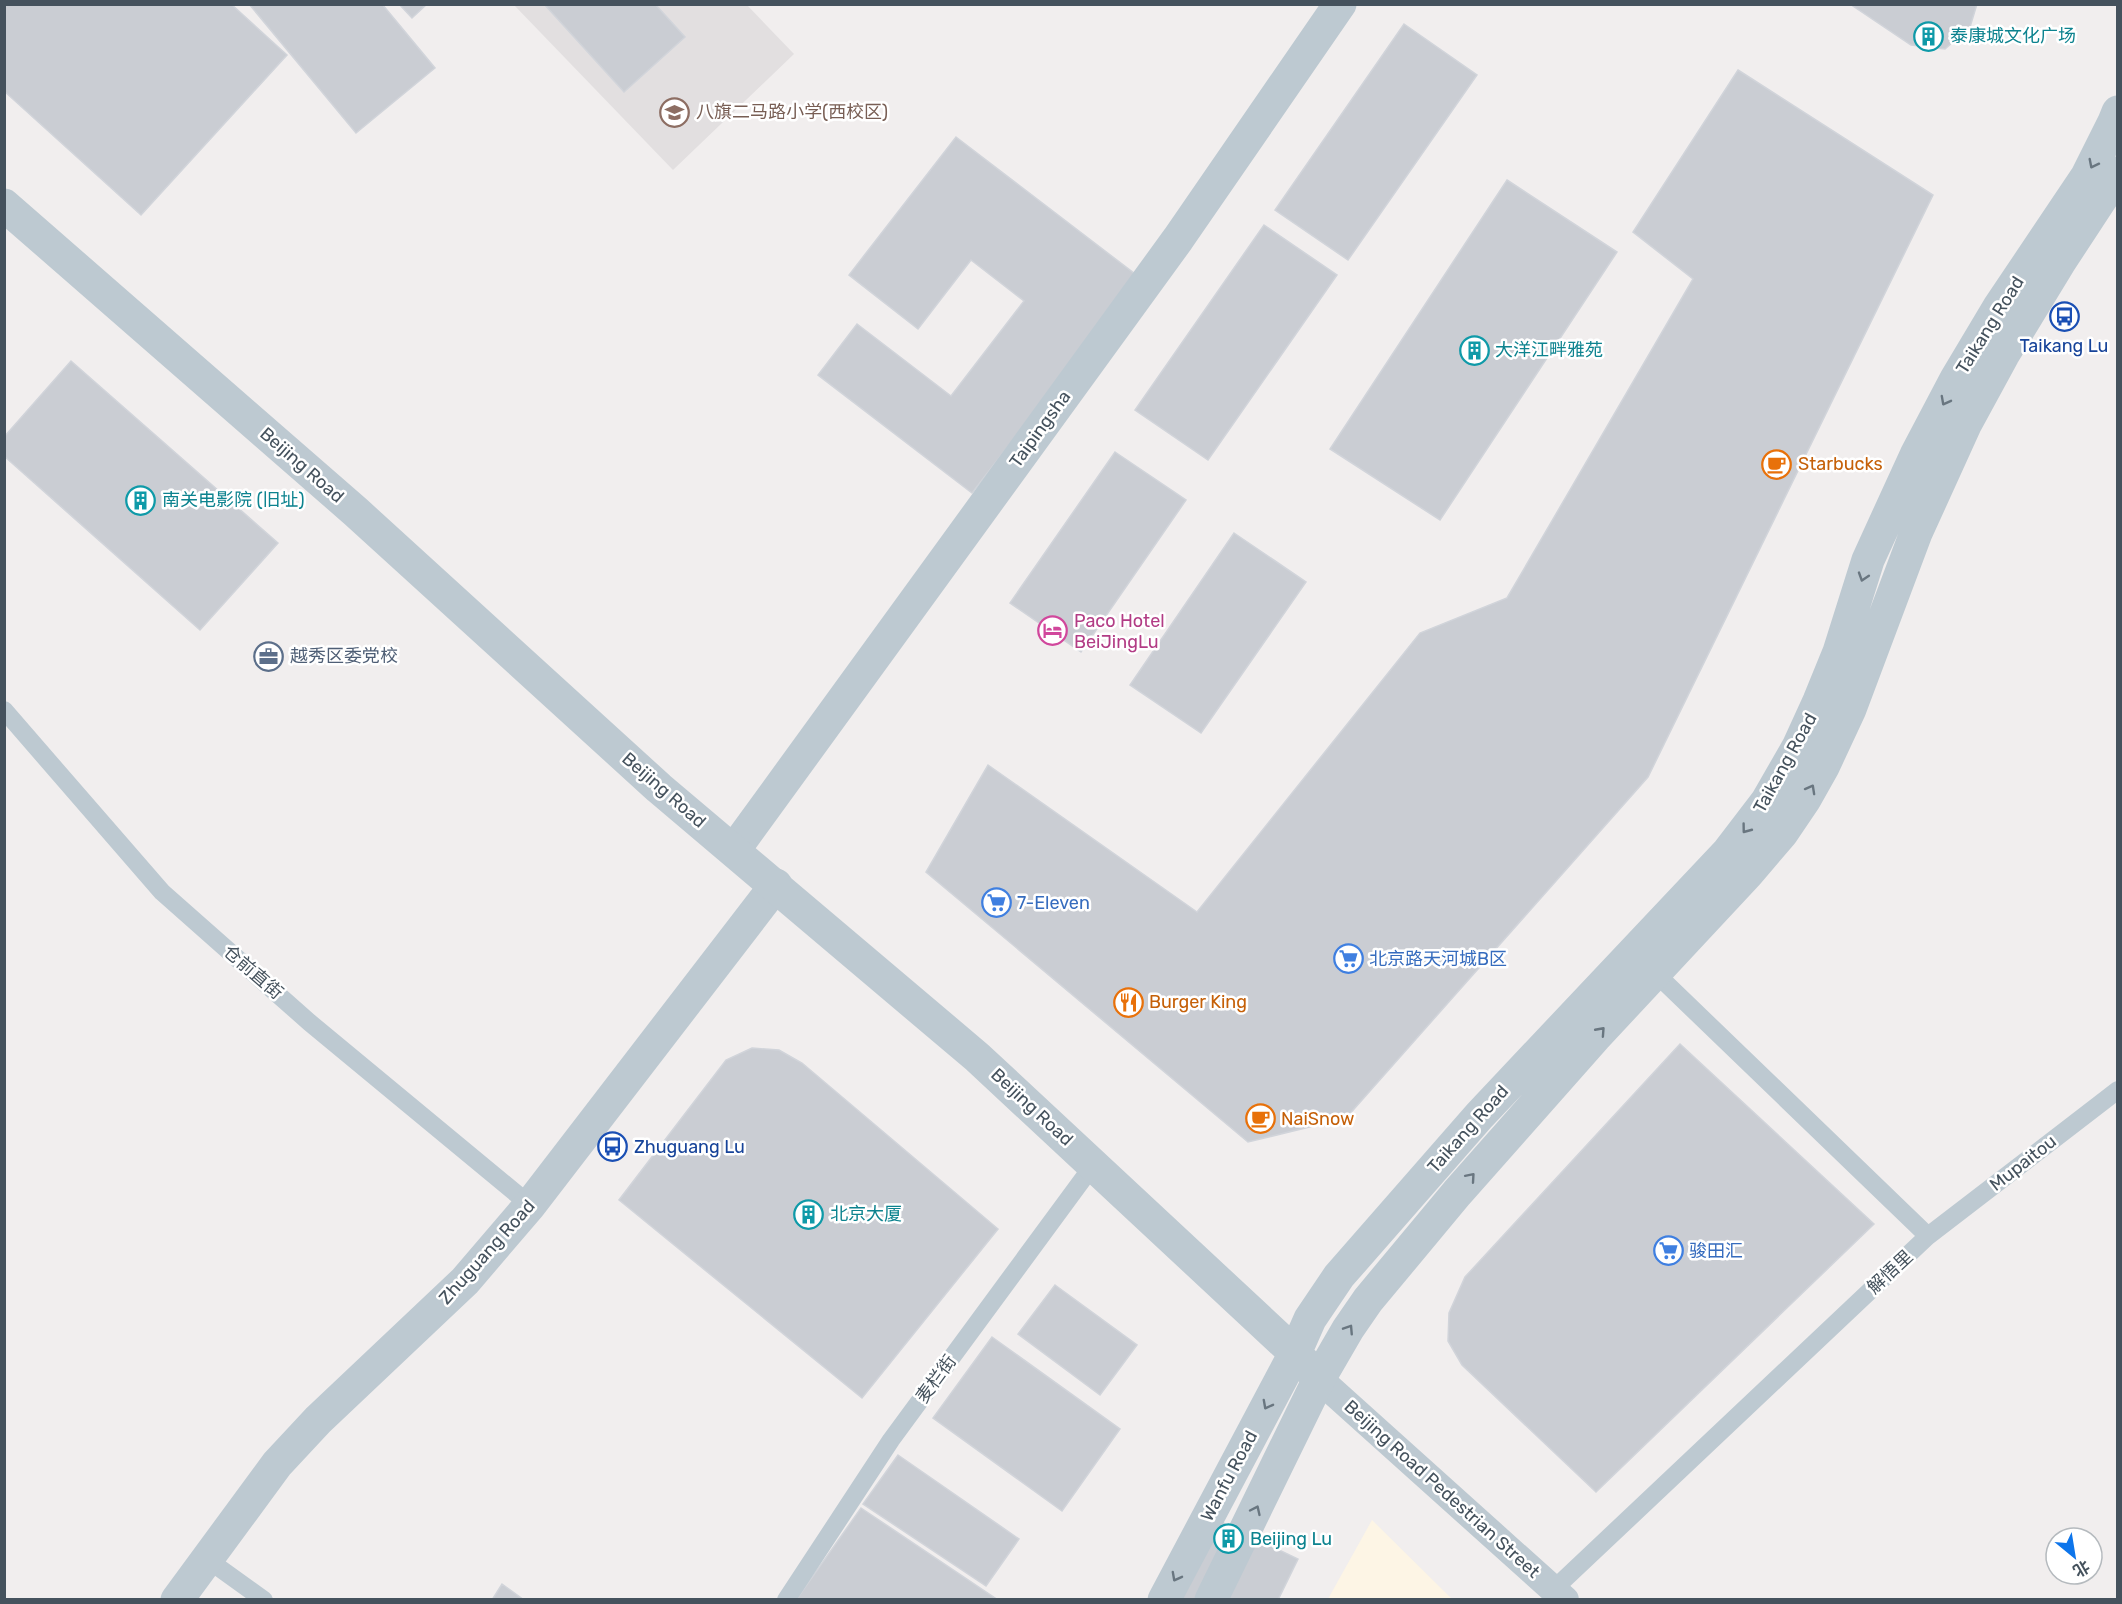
<svg xmlns="http://www.w3.org/2000/svg" width="2122" height="1604" font-family="Rubik,'Noto Sans SC',sans-serif">
<style>
.commercial{fill:#fdf5e5}
.education{fill:#e2dfe0}
.building{fill:#cacdd3;stroke:#d1d4da;stroke-width:1.5}
.lines{fill:none;stroke-linecap:round;stroke-linejoin:round}
.service{stroke:#bdc9d1;stroke-width:18}
.pedestrian{stroke:#bdc9d1;stroke-width:28}
.minor{stroke:#bdc9d1;stroke-width:33}
.tertiary{stroke:#bdc9d1;stroke-width:33}
.oneway{stroke:#697680}
.labels{text-anchor:middle;stroke-width:5;stroke-linejoin:round;paint-order:stroke}
.culture-label{font-size:18px;fill:#0d838f;stroke:#fff;text-anchor:start}
.education-label{font-size:18px;fill:#785e54;stroke:#fff;text-anchor:start}
.street-label{font-size:18px;fill:#45525d;stroke:#fff}
.transit-label{font-size:18px;fill:#164399;stroke:#fff}
.food-label{font-size:18px;fill:#c56008;stroke:#fff;text-anchor:start}
.hotel-label{font-size:18px;fill:#b23c85;stroke:#fff;text-anchor:start}
.service-label{font-size:18px;fill:#4e5e75;stroke:#fff;text-anchor:start}
.shop-label{font-size:18px;fill:#366cbe;stroke:#fff;text-anchor:start}
</style>
<rect width="100%" height="100%" fill="#f1eeee"/>
<!-- commercial -->
<path class="commercial" d="M1372,1520L1452,1599H1328Z"/>
<!-- education -->
<path class="education" d="M514,5H747L794,54L673,170Z"/>
<!-- building -->
<path class="building" d="M4,4H231L287,55L141,215L4,91Z
M249,4H382L435,68L356,133Z
M399,4H427L412,18Z
M544,4H655L685,37L624,92Z
M1850,4H1977L1970,27L1945,49L1911,45Z
M1404,24L1477,75L1348,260L1275,210Z
M1738,70L1933,195L1648,777L1346,1118L1248,1142L926,872L988,765L1197,912L1420,633L1507,598L1693,279L1633,232Z
M956,137L1139,277L972,493L818,375L857,324L951,396L1024,301L971,260L918,329L849,275Z
M1507,180L1617,252L1440,520L1330,449Z
M1264,225L1337,275L1208,460L1135,410Z
M71,361L278,543L200,630L4,456V437Z
M1115,452L1186,500L1081,652L1010,603Z
M1234,533L1306,582L1201,733L1130,685Z
M1680,1044L1874,1224L1596,1492L1462,1365L1448,1341L1449,1313L1465,1277Z
M752,1048L779,1050L802,1063L998,1229L862,1398L619,1200L726,1060Z
M1055,1285L1137,1345L1100,1395L1018,1334Z
M992,1337L1120,1429L1062,1511L933,1418Z
M898,1455L1019,1539L986,1586L863,1504Z
M861,1508L998,1600H796Z
M1213,1518L1298,1559L1278,1600H1173Z
M502,1584L524,1600H492Z"/>
<g class="lines">
<!-- service -->
<path class="service" d="M4,710L162,892L309,1022L530,1205
M1649,967L1928,1236
M207,1559L264,1600
M1554,1589L1928,1236L2118,1090
M786,1600L891,1440L1094,1164"/>
<!-- pedestrian -->
<path class="pedestrian" d="M1319,1379L1565,1600"/>
<!-- minor -->
<path class="minor" d="M734,850L1178,239L1340,4
M177,1600L277,1464L318,1420L465,1281L530,1205L776,885"/>
<!-- tertiary -->
<path class="tertiary" d="M4,205L356,512L659,788L977,1057L1295,1353L1319,1379
M1164,1600L1295,1353L1310,1319L1339,1276L1479,1116L1728,852L1767,801L1798,747L1819,701L1839,652L1868,560L1916,455L1956,379L1999,307L2087,176L2114,122L2118,112
M1211,1600L1319,1379L1348,1329L1368,1300L1457,1193L1595,1037L1747,874L1782,833L1805,799L1823,767L1850,709L1916,533L1966,423L2003,355L2061,260L2118,173"/>
</g>
<!-- one-way arrows -->
<defs><path id="oneway-chevron" d="M-2-3.5L2.5 0L-2 3.5" fill="none" stroke-width="1.6" stroke-linecap="round" stroke-linejoin="round" transform="scale(1.5)"/></defs>
<g class="oneway">
<use href="#oneway-chevron" transform="translate(2093 164) rotate(117)"/>
<use href="#oneway-chevron" transform="translate(1945 401) rotate(118)"/>
<use href="#oneway-chevron" transform="translate(1863 577) rotate(108)"/>
<use href="#oneway-chevron" transform="translate(1811 789) rotate(-61)"/>
<use href="#oneway-chevron" transform="translate(1746 829) rotate(127)"/>
<use href="#oneway-chevron" transform="translate(1601 1031) rotate(-48)"/>
<use href="#oneway-chevron" transform="translate(1471 1177) rotate(-49)"/>
<use href="#oneway-chevron" transform="translate(1349 1329) rotate(-57)"/>
<use href="#oneway-chevron" transform="translate(1267 1405) rotate(118)"/>
<use href="#oneway-chevron" transform="translate(1256 1510) rotate(-65)"/>
<use href="#oneway-chevron" transform="translate(1176 1577) rotate(118)"/>
</g>
<!-- icons -->
<defs>
<symbol id="building-ring" viewBox="-11 -11 22 22"><circle r="9.5" fill="#fff" stroke="#0f9aa8" stroke-width="1.5"/><path d="M-4-6H4V6H1V3H-1V6H-4ZM-2.5-4.3h1.7v1.8h-1.7ZM.8-4.3h1.7v1.8H.8ZM-2.5-1h1.7V.8h-1.7ZM.8-1h1.7V.8H.8Z" fill="#0f9aa8"/></symbol>
<symbol id="school-ring" viewBox="-11 -11 22 22"><circle r="9.5" fill="#fff" stroke="#8d6e63" stroke-width="1.5"/><path d="M0-5L7-2L0 1L-7-2ZM-4 1L0 2.5L4 1V4Q0 6-4 4Z" fill="#8d6e63"/></symbol>
<symbol id="bus-ring" viewBox="-11 -11 22 22"><circle r="9.5" fill="#fff" stroke="#1a4fb4" stroke-width="1.5"/><path d="M-5-6H5V4H4V6H2V4H-2V6H-4V4H-5ZM-3.5-4V0h7V-4ZM-3.5 1.2v1.5H-2V1.2ZM2 1.2v1.5H3.5V1.2Z" fill="#1a4fb4"/></symbol>
<symbol id="cafe-ring" viewBox="-11 -11 22 22"><circle r="9.5" fill="#fff" stroke="#e8710a" stroke-width="1.5"/><path d="M-5.5-4.5H6V0H3Q3 3.5 0 3.5H-2.5Q-5.5 3.5-5.5 0ZM3-3.2v2h1.7v-2ZM-6 4.5H4V6H-6Z" fill="#e8710a"/></symbol>
<symbol id="hotel-ring" viewBox="-11 -11 22 22"><circle r="9.5" fill="#fff" stroke="#d1479c" stroke-width="1.5"/><path d="M-6-4.5h1.5V1H6V5H4.5V3h-9V5H-6ZM-4 0a1.8 1.8 0 1 1 3.6 0ZM.5 0V-2.5h3Q6-2.5 6 0Z" fill="#d1479c"/></symbol>
<symbol id="office-ring" viewBox="-11 -11 22 22"><circle r="9.5" fill="#fff" stroke="#5c6f8a" stroke-width="1.5"/><path d="M-6-3h4V-5.5h4V-3h4V5H-6ZM-1-4.5V-3h2v-1.5ZM-6 0V1H6V0Z" fill="#5c6f8a"/></symbol>
<symbol id="supermarket-ring" viewBox="-11 -11 22 22"><circle r="9.5" fill="#fff" stroke="#3f7fe0" stroke-width="1.5"/><path d="M-6-5.5h2.5l.6 2H6L4.5 2H-2.5L-4.4-4H-6ZM-1.5 3.2a1.3 1.3 0 1 0 .1 0ZM3 3.2a1.3 1.3 0 1 0 .1 0Z" fill="#3f7fe0"/></symbol>
<symbol id="restaurant-ring" viewBox="-11 -11 22 22"><circle r="9.5" fill="#fff" stroke="#e8710a" stroke-width="1.5"/><path d="M-5-6h1v4h1v-4h1v4h1v-4h1v5L-1.5 .5V6h-2V.5L-5-1ZM5-6V6H3V1.5H1.5Q1.5-4 5-6Z" fill="#e8710a"/></symbol>
</defs>
<g fill-rule="evenodd">
<use href="#building-ring" x="1912" y="20" width="33" height="33"/>
<use href="#school-ring" x="658" y="96" width="33" height="33"/>
<use href="#bus-ring" x="2048" y="300" width="33" height="33"/>
<use href="#building-ring" x="1458" y="334" width="33" height="33"/>
<use href="#cafe-ring" x="1760" y="448" width="33" height="33"/>
<use href="#building-ring" x="124" y="484" width="33" height="33"/>
<use href="#hotel-ring" x="1036" y="614" width="33" height="33"/>
<use href="#office-ring" x="252" y="640" width="33" height="33"/>
<use href="#supermarket-ring" x="980" y="886" width="33" height="33"/>
<use href="#supermarket-ring" x="1332" y="942" width="33" height="33"/>
<use href="#restaurant-ring" x="1112" y="986" width="33" height="33"/>
<use href="#cafe-ring" x="1244" y="1102" width="33" height="33"/>
<use href="#bus-ring" x="596" y="1130" width="33" height="33"/>
<use href="#building-ring" x="792" y="1198" width="33" height="33"/>
<use href="#supermarket-ring" x="1652" y="1234" width="33" height="33"/>
<use href="#building-ring" x="1212" y="1522" width="33" height="33"/>
</g>
<g class="labels">
<!-- culture labels -->
<g class="culture-label">
<text x="1950" y="42">泰康城文化广场</text>
<text x="1495" y="356">大洋江畔雅苑</text>
<text x="162" y="506">南关电影院 (旧址)</text>
<text x="830" y="1220">北京大厦</text>
<text x="1250" y="1545">Beijing Lu</text>
</g>
<!-- education labels -->
<g class="education-label">
<text x="696" y="118">八旗二马路小学(西校区)</text>
</g>
<!-- street labels -->
<g class="street-label">
<text transform="translate(1990 325) rotate(-58)" y="6">Taikang Road</text>
<text transform="translate(1040 429) rotate(-54)" y="6">Taipingsha</text>
<text transform="translate(302 465) rotate(41)" y="6">Beijing Road</text>
<text transform="translate(1785 763) rotate(-61)" y="6">Taikang Road</text>
<text transform="translate(664 790) rotate(41)" y="6">Beijing Road</text>
<text transform="translate(253 972) rotate(41)" y="6">仓前直街</text>
<text transform="translate(1032 1107) rotate(43)" y="6">Beijing Road</text>
<text transform="translate(1468 1129) rotate(-48)" y="6">Taikang Road</text>
<text transform="translate(2023 1163) rotate(-38)" y="6">Mupaitou</text>
<text transform="translate(487 1252) rotate(-48)" y="6">Zhuguang Road</text>
<text transform="translate(1890 1272) rotate(-43)" y="6">解悟里</text>
<text transform="translate(936 1379) rotate(-54)" y="6">麦栏街</text>
<text transform="translate(1229 1476) rotate(-62)" y="6">Wanfu Road</text>
<text transform="translate(1442 1489) rotate(42)" y="6">Beijing Road Pedestrian Street</text>
</g>
<!-- transit labels -->
<g class="transit-label">
<text x="2064" y="352">Taikang Lu</text>
<text x="634" y="1153" text-anchor="start">Zhuguang Lu</text>
</g>
<!-- food labels -->
<g class="food-label">
<text x="1798" y="470">Starbucks</text>
<text x="1149" y="1008">Burger King</text>
<text x="1281" y="1125">NaiSnow</text>
</g>
<!-- hotel labels -->
<g class="hotel-label">
<text x="1074" y="627">Paco Hotel<tspan x="1074" dy="21">BeiJingLu</tspan></text>
</g>
<!-- service labels -->
<g class="service-label">
<text x="290" y="662">越秀区委党校</text>
</g>
<!-- shop labels -->
<g class="shop-label">
<text x="1017" y="909">7-Eleven</text>
<text x="1369" y="965">北京路天河城B区</text>
<text x="1689" y="1257">骏田汇</text>
</g>
</g>
<!-- border -->
<rect width="2122" height="1604" fill="none" stroke="#45525d" stroke-width="12"/>
<!-- north arrow -->
<g transform="translate(2074 1556) rotate(150)"><circle r="28" fill="#ffffff" stroke="#b5babe" stroke-width="1.5"/>
<path d="M0-4.5L10 22L0 15L-10 22Z" fill="#0d75eb"/>
<text y="-9" font-size="16" font-weight="bold" text-anchor="middle" fill="#45525d">北</text>
</g>
</svg>
